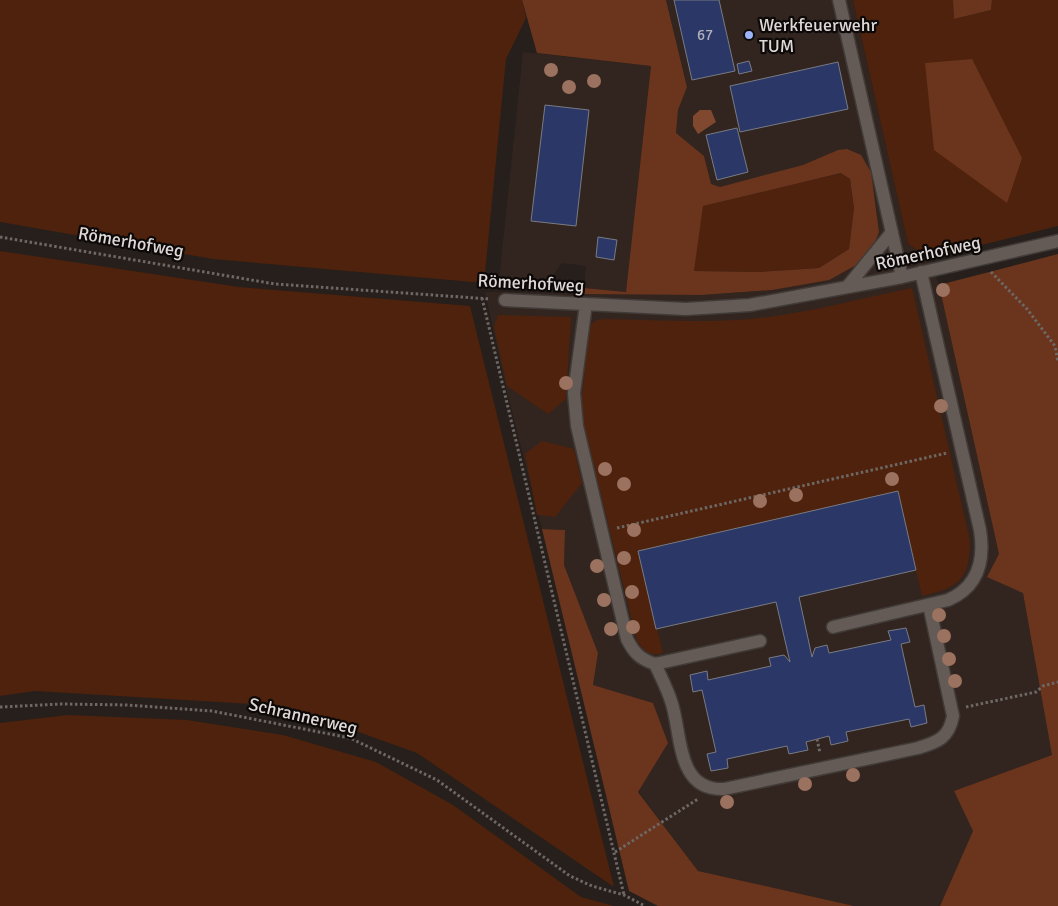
<svg xmlns="http://www.w3.org/2000/svg" width="1058" height="906" font-family="Signika,sans-serif">
<style>
.built{fill:#32251f}
.green{fill:#4e220c}
.forest{fill:#6b351d;fill-rule:evenodd}
.water{fill:#7f482f}
.building{fill:#2b3767;stroke:#787b83}
.lines{fill:none;stroke-linecap:round;stroke-linejoin:round}
.minor-casing{stroke:#413b38;stroke-width:15}
.path{stroke:#6e6865;stroke-width:3;stroke-dasharray:2.5 2.5;stroke-linecap:butt}
.minor{stroke:#645b57;stroke-width:12}
.tree{fill:#9b715f}
.poi-dot{fill:#9db4fd;stroke:#0d0908;stroke-width:2}
.labels{text-anchor:middle;stroke-width:4.5;stroke-linejoin:round;paint-order:stroke}
.number-label{font-size:15px;fill:#b1b0bb}
.poi-label{font-size:18px;fill:#ded9d7;stroke:#0d0908;text-anchor:start}
.street-label{font-size:18px;fill:#ded9d7;stroke:#0d0908}
</style>
<rect width="100%" height="100%" fill="#261f1c"/>
<!-- built -->
<path class="built" d="M666,0H853L908,244L929,258L939,285L999,554L1023,593L1052,755L954,791L973,831L940,906H854L698,871L638,791L668,743L653,703L593,685L598,653L564,565L565,530L542,529L507,392L485,292L701,295L771,290L869,258L879,232L871,172L838,150L804,165L720,187L711,184L704,156L676,133L678,110L687,86Z
M523,52L651,66L626,292L584,288L586,266L562,263L546,285L499,280Z"/>
<!-- green -->
<path class="green" d="M0,0H522L526,18L506,59L484,283L213,259L0,222Z
M853,0H953L954,19L991,10L992,0H1058V226L929,258L908,244Z
M842,173L850,179L854,208L849,249L819,268L759,272L694,271L702,206Z
M0,251L239,287L470,306L614,887L417,753L286,706L35,691L0,696Z
M912,288L970,541C970,580 958,588 922,596L898,491L638,551L663,653C651,657 644,651 637,641L582,418L581,403L590,325L597,320L604,319C653,320 702,323 750,319C804,314 858,299 912,288Z
M498,315L571,317L566,399L548,414L507,386L494,327Z
M542,441L574,449L582,483L555,517L537,515L525,454Z
M68,715L187,720L283,735L376,762L453,805L581,897L614,906H0V723Z"/>
<!-- forest -->
<path class="forest" d="M522,0H666L687,87L678,110L676,133L704,156L711,184L720,187L803,165L838,150L847,149L861,155L871,172L879,232L869,258L829,280L772,290L701,295L583,294L584,288L626,292L651,66L537,53ZM841,173L850,179L854,208L849,249L819,268L759,272L694,271L703,206Z
M953,0H992L991,10L954,19Z
M972,59L1022,158L1007,203L934,150L925,63Z
M1058,254V906H940L973,831L954,791L1052,755L1023,593L987,577L999,554L939,285Z
M542,529L565,530L564,565L598,653L593,685L653,703L668,743L638,792L698,871L854,906H658L629,891Z"/>
<!-- water -->
<path class="water" d="M700,110H711L716,122L698,134L693,126V116Z"/>
<!-- building -->
<path class="building" d="M674,0H719L735,71L692,80Z
M749,61L752,71L739,74L737,64Z
M838,62L848,109L740,132L730,86Z
M545,105L589,110L576,226L531,221Z
M737,128L748,172L717,180L706,135Z
M598,237L617,240L614,260L596,257Z
M898,491L916,570L799,597L812,657L815,648L827,645L829,653L891,640L888,631L906,628L910,642L901,644L915,707L924,705L927,723L911,727L909,719L846,732L848,741L831,745L829,736L806,742L808,750L789,754L787,746L727,759L728,768L711,771L707,754L716,752L702,690L693,692L690,675L707,671L708,680L771,666L769,658L784,655L790,662L776,602L656,629L638,551Z"/>
<g class="lines">
<defs>
<path id="minor" d="M839,0L902,277
M847,287L892,232
M505,300L686,309L750,305L902,277L1058,241
M586,304L574,393L577,426L627,639C634,653 640,659 655,664L760,641
M833,627L948,600C978,587 985,561 980,530L921,272
M655,664C661,677 668,690 672,704C682,737 677,791 724,789L918,748C938,742 949,738 953,716L929,605"/>
</defs>
<!-- minor casing -->
<use href="#minor" class="minor-casing"/>
<!-- path -->
<path class="path" d="M0,237L275,284L490,299
M991,272L1027,309L1055,346L1058,362
M482,298L624,895
M617,528L947,453
M0,707L62,704L127,705L212,711L350,738L437,780L570,876L592,886L624,895L645,906
M966,707L1036,692L1043,686L1058,682
M817,739L820,753
M615,852L698,799"/>
<!-- minor -->
<use href="#minor" class="minor"/>
</g>
<!-- trees -->
<g class="tree">
<circle cx="551" cy="70" r="7"/>
<circle cx="594" cy="81" r="7"/>
<circle cx="569" cy="87" r="7"/>
<circle cx="943" cy="290" r="7"/>
<circle cx="566" cy="383" r="7"/>
<circle cx="941" cy="406" r="7"/>
<circle cx="605" cy="469" r="7"/>
<circle cx="892" cy="479" r="7"/>
<circle cx="624" cy="484" r="7"/>
<circle cx="796" cy="495" r="7"/>
<circle cx="760" cy="501" r="7"/>
<circle cx="634" cy="530" r="7"/>
<circle cx="624" cy="558" r="7"/>
<circle cx="597" cy="566" r="7"/>
<circle cx="632" cy="592" r="7"/>
<circle cx="604" cy="600" r="7"/>
<circle cx="939" cy="615" r="7"/>
<circle cx="633" cy="627" r="7"/>
<circle cx="611" cy="629" r="7"/>
<circle cx="944" cy="636" r="7"/>
<circle cx="949" cy="659" r="7"/>
<circle cx="955" cy="681" r="7"/>
<circle cx="853" cy="775" r="7"/>
<circle cx="805" cy="784" r="7"/>
<circle cx="727" cy="802" r="7"/>
</g>
<!-- markers -->
<circle class="poi-dot" cx="749" cy="35" r="5"/>
<g class="labels">
<!-- number labels -->
<g class="number-label">
<text x="705" y="40">67</text>
</g>
<!-- poi labels -->
<g class="poi-label">
<text x="759" y="31">Werkfeuerwehr<tspan x="759" dy="21">TUM</tspan></text>
</g>
<!-- street labels -->
<g class="street-label">
<text transform="translate(131 242) rotate(10)" y="6">Römerhofweg</text>
<text transform="translate(928 253) rotate(-12)" y="6">Römerhofweg</text>
<text transform="translate(531 283) rotate(3)" y="6">Römerhofweg</text>
<text transform="translate(303 716) rotate(13)" y="6">Schrannerweg</text>
</g>
</g>
</svg>
